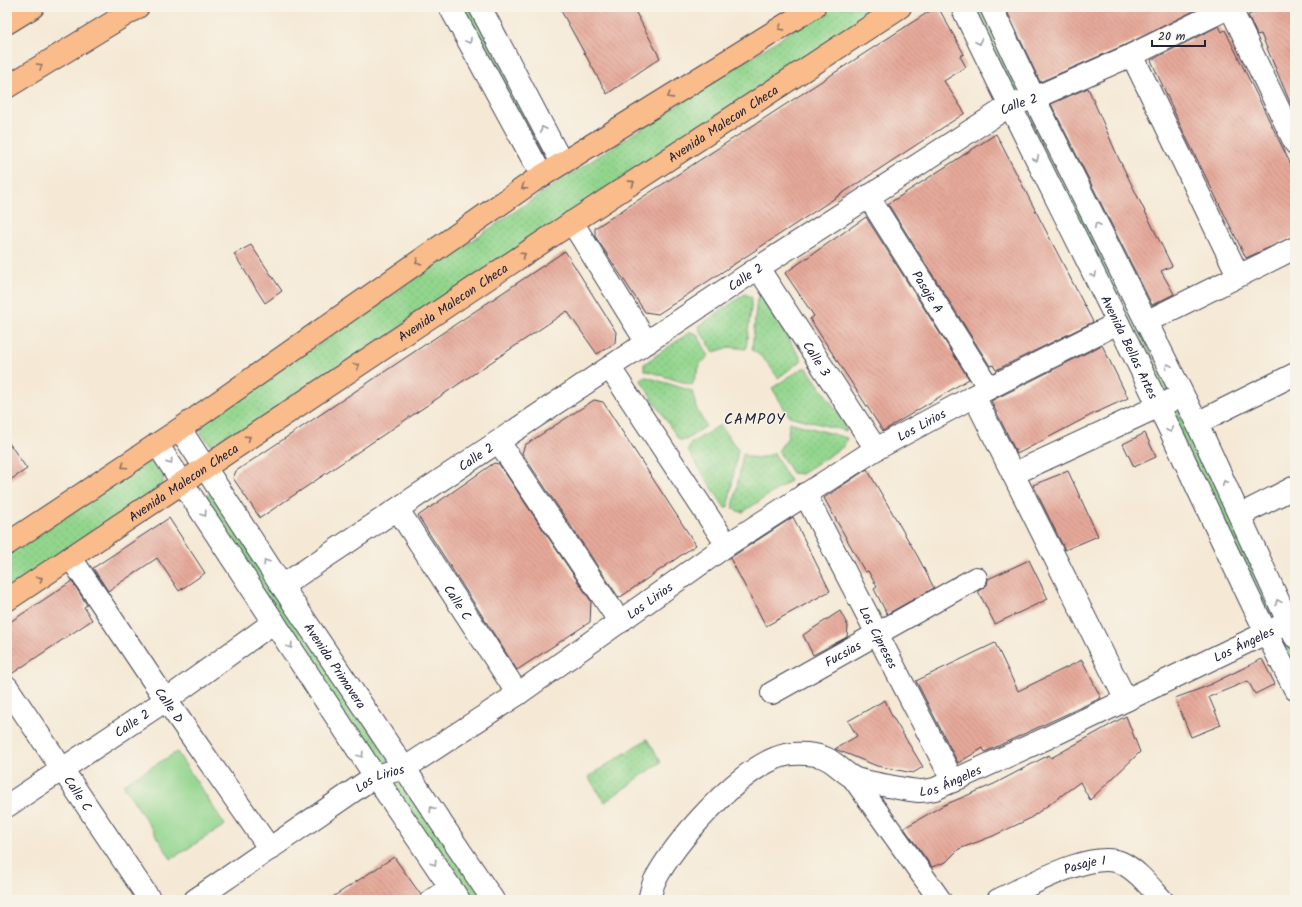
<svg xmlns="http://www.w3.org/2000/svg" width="1302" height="907" font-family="Kalam,sans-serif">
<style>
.green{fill:url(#green-dots);stroke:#5a7c64}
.pitch{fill:#92d58d;stroke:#5a7c64}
.building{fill:url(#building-back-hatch)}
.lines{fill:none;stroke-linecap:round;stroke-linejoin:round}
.minor-casing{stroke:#424052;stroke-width:24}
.major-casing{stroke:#424052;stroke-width:24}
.highway-casing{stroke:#424052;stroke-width:24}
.minor{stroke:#fff;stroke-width:22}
.major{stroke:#f9bc8a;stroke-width:22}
.highway{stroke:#f9bc8a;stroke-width:22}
.oneway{stroke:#8e6f62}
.oneway2{stroke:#9c9ca7}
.labels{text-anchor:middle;stroke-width:3;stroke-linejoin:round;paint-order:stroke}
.street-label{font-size:13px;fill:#22223b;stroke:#f7f3e8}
.quarter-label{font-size:15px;letter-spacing:1px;fill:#22223b;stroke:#f7f3e8}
</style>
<defs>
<pattern id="green-dots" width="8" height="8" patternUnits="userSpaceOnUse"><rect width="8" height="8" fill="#92d58d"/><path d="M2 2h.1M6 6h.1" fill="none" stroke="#7eb77b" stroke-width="1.8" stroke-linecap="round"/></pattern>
<pattern id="building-back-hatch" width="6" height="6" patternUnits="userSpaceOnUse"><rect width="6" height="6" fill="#e5a899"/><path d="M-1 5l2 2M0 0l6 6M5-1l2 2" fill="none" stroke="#c49085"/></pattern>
</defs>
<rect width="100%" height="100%" fill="#f7f3e8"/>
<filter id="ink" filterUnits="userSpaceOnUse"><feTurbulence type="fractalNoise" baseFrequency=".025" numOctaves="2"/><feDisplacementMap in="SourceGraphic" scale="8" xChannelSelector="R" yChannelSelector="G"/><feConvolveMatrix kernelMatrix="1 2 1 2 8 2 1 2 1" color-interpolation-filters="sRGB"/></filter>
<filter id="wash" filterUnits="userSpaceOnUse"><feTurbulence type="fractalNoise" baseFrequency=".012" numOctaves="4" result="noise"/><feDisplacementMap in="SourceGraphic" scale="16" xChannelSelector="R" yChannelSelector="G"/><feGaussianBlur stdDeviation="0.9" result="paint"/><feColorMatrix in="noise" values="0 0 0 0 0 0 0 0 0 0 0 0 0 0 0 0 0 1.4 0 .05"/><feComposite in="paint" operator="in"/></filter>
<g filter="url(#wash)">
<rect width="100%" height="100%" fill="#f5e9d5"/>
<!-- green -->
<path class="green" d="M459,7H471L544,148L536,145Z
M829,7H888L219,447L210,444L201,433L203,420L324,341L548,189Z
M970,7H984L1024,91L1018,97Z
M1033,115L1284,622L1271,623L1027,116Z
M745,294L751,297L752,299L746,349L730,347L714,352L700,331L699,326Z
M761,296L802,360L778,378C770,366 764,357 752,350L757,298Z
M690,332L697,334L709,356L701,363L692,385L644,370V364Z
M803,368H807L847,426L846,431L789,416L772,388Z
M647,377L692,391L697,410L706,426L686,440H679L641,381L642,378Z
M789,422L847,438L844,446L801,474L792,473L778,451L788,437Z
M720,425L738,450L728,507L725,508L688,451L690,444Z
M774,453L790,481L743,512L736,511L733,508L743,454C753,460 764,458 774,453Z
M153,462L164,478L162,487L7,591V551L140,463Z
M212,492L484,900H467L201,499Z
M1290,644L1295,646V673L1283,650L1285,645Z
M647,739L661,762L605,802L588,777Z"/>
<!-- pitch -->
<path class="pitch" d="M177,752L225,825L171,859L123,784Z"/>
<g id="blocks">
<!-- building -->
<path class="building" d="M559,7H633L660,58L607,94Z
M936,7H938L964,54L960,56L966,67L944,81L965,113L658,314L645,312L595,236V228Z
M1005,7H1202L1127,44L1040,82Z
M1271,7H1295V114L1261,34L1257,35L1248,15Z
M1219,26L1222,32L1225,30L1295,173V236L1246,258L1182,129L1151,60Z
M1088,88L1118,157L1172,266L1161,271L1174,294L1152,305L1051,104Z
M996,134L1093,322L996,370L993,365L990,366L888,204Z
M866,217L969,379L883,431L810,319L814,316L785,273Z
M251,245L282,291L265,303L234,254Z
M565,251L616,332L615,343L597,354L567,311L260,518L233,478L236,471Z
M1102,345L1128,398L1093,414L1017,454L991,401Z
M594,400L603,402L696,545L619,598L522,453L525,445Z
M1145,433L1156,457L1134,467L1123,444Z
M7,440L27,469L7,482Z
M494,463L499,464L591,601L590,622L517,670L418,516Z
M867,469L918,557L934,588L887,614L874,589L877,587L868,571L865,572L824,498Z
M1068,471L1098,536L1065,550L1033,485Z
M793,517L830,591L766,626L730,558Z
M169,518L205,573L179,591L157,558L108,591L93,568Z
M1029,560L1048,599L995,624L978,591L987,585L988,579Z
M72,581L87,605L84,607L92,620L10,675H7V624Z
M840,611L848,626L847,637L813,655L803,635Z
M995,643L1018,691L1082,660L1101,698L985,752L983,748L958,763L916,681Z
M1262,659L1275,684L1255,694L1248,681L1209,697L1221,725L1191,737L1175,698L1205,687Z
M885,700L892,716L923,767L913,773L877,766L835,749L857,736L848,721Z
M1126,716L1140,752L1090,800L1080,782L1029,819L993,836L959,849L946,862L932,867L904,828L942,806L994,784L1049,755L1051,758Z
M394,857L421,895L420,900H328Z"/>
</g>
</g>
<g filter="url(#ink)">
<use href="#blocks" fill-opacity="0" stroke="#424052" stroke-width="1"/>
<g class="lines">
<defs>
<g id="minor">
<path d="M450,7L542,176"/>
<path d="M480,7L562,163"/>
<path id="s1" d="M962,7C1026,141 1095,273 1159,407C1205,501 1246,597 1295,689"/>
<path d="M991,7L1034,98L1197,423L1295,637"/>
<path d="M1230,7L1295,143"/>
<path d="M1132,55L1238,275"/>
<path id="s2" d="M868,196L989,388"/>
<path d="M572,222L647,343"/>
<path id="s3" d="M758,268L876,449"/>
<path d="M1146,322L1295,248"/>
<path d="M610,368L727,545"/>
<path d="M974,396L1126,700"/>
<path d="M1197,423L1295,374"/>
<path id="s4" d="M180,429L282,586L493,900"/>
<path d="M499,442L620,622"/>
<path d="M157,444L375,776L459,900"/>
<path d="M1013,474L1172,400"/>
<path id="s5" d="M805,494L953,781"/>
<path id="s6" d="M398,510L518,694"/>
<path d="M1240,515L1295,487"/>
<path id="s7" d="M71,558L166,700L270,849"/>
<path id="s8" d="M282,586L758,268L1009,106L1034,98L1132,55L1230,7"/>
<path id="s9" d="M7,687L150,900"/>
<path id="s10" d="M772,693L976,578"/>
<path d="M854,779L940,900"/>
<path id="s11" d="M7,806L166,700L274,622"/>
<path id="s12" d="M195,900L375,776L405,768L518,694L727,545L876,449L989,388L1118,323"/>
<path d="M432,900L450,888"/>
<path id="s13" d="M649,900C651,893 652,886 655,880C676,841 735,774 776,758C788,753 802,753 815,755C834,758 840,771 854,778C860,781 912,791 920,791C924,791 930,790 935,789L1047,738L1295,619"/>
<path id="s14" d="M998,900C1027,887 1091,849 1122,863C1138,871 1150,887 1162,900"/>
</g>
<g id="major">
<path d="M7,544L180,429L532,182L814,7"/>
<path id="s15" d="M7,600L556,233L900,7"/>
</g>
<path id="highway" d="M7,23L33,7
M7,87L138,7"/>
</defs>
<!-- minor casing -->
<use href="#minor" class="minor-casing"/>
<!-- major casing -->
<use href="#major" class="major-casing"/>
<!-- highway casing -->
<use href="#highway" class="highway-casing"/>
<!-- minor -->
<use href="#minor" class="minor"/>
<!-- major -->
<use href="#major" class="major"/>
<!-- highway -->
<use href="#highway" class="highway"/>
</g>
<!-- one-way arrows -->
<defs><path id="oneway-chevron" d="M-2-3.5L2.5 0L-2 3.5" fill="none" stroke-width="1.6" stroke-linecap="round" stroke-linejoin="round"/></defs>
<g class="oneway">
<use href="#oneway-chevron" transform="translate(781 28) rotate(148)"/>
<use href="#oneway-chevron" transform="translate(40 66) rotate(-31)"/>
<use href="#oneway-chevron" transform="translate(670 96) rotate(148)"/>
<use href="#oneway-chevron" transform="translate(632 183) rotate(-33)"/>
<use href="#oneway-chevron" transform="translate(524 187) rotate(145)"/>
<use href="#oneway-chevron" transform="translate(523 255) rotate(-34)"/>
<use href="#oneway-chevron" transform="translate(418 262) rotate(145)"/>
<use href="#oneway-chevron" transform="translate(357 366) rotate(-34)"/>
<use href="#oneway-chevron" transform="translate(248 438) rotate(-34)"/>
<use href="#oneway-chevron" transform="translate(124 466) rotate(146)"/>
<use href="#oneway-chevron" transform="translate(40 579) rotate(-33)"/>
</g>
<g class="oneway2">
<use href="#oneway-chevron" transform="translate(469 41) rotate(61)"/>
<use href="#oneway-chevron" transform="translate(979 42) rotate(65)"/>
<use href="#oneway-chevron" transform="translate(543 129) rotate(-117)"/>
<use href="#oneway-chevron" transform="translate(1036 159) rotate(63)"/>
<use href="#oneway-chevron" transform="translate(1097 225) rotate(-117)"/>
<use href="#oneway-chevron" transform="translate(1094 275) rotate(63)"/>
<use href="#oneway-chevron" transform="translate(1168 366) rotate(-117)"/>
<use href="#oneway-chevron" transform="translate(1170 430) rotate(65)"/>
<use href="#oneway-chevron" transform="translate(170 462) rotate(55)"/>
<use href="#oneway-chevron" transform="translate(1225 483) rotate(-115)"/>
<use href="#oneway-chevron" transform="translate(204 514) rotate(57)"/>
<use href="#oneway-chevron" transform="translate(266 562) rotate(-123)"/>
<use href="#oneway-chevron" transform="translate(1278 602) rotate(-114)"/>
<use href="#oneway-chevron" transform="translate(290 646) rotate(57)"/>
<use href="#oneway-chevron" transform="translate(361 755) rotate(57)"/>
<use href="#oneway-chevron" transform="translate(432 809) rotate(-124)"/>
<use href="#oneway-chevron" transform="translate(434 863) rotate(56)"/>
</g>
</g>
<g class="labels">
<!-- street labels -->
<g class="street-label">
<text dy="5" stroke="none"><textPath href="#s8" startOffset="881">Calle 2</textPath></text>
<text dy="5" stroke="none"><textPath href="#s15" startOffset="860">Avenida Malecon Checa</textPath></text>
<text dy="5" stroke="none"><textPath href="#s8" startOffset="557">Calle 2</textPath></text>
<text dy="5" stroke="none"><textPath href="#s2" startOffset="113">Pasaje A</textPath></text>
<text dy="5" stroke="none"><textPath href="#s15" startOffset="536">Avenida Malecon Checa</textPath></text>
<text dy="5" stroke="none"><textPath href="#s1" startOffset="379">Avenida Bellas Artes</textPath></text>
<text dy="5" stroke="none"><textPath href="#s3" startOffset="108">Calle 3</textPath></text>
<text dy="5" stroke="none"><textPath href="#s12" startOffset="870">Los Lirios</textPath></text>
<text dy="5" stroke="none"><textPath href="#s8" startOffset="233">Calle 2</textPath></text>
<text dy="5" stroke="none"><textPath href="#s15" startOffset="212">Avenida Malecon Checa</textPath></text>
<text dy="5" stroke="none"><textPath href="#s12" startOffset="546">Los Lirios</textPath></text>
<text dy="5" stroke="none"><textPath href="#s6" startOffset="110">Calle C</textPath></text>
<text dy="5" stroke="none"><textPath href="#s5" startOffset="161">Los Cipreses</textPath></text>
<text dy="5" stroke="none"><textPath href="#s13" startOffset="704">Los Ángeles</textPath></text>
<text dy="5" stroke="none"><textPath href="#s10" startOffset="81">Fucsias</textPath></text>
<text dy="5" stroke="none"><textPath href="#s4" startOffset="283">Avenida Primavera</textPath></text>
<text dy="5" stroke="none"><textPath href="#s7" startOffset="177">Calle D</textPath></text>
<text dy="5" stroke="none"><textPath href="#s11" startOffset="150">Calle 2</textPath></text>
<text dy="5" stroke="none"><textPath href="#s13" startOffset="380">Los Ángeles</textPath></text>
<text dy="5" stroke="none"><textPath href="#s12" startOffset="222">Los Lirios</textPath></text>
<text dy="5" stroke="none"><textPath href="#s9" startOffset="128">Calle C</textPath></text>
<text dy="5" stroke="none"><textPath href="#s14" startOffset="94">Pasaje 1</textPath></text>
</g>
<!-- quarter labels -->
<g class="quarter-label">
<text x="755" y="424">CAMPOY</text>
</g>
</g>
<!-- margin -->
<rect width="1302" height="907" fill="none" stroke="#f7f3e8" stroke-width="24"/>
<!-- scale -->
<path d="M1152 40v6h53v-6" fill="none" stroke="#22223b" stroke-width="2"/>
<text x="1158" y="40" font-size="12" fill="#22223b" stroke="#f7f3e8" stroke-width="3" paint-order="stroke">20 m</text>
</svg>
